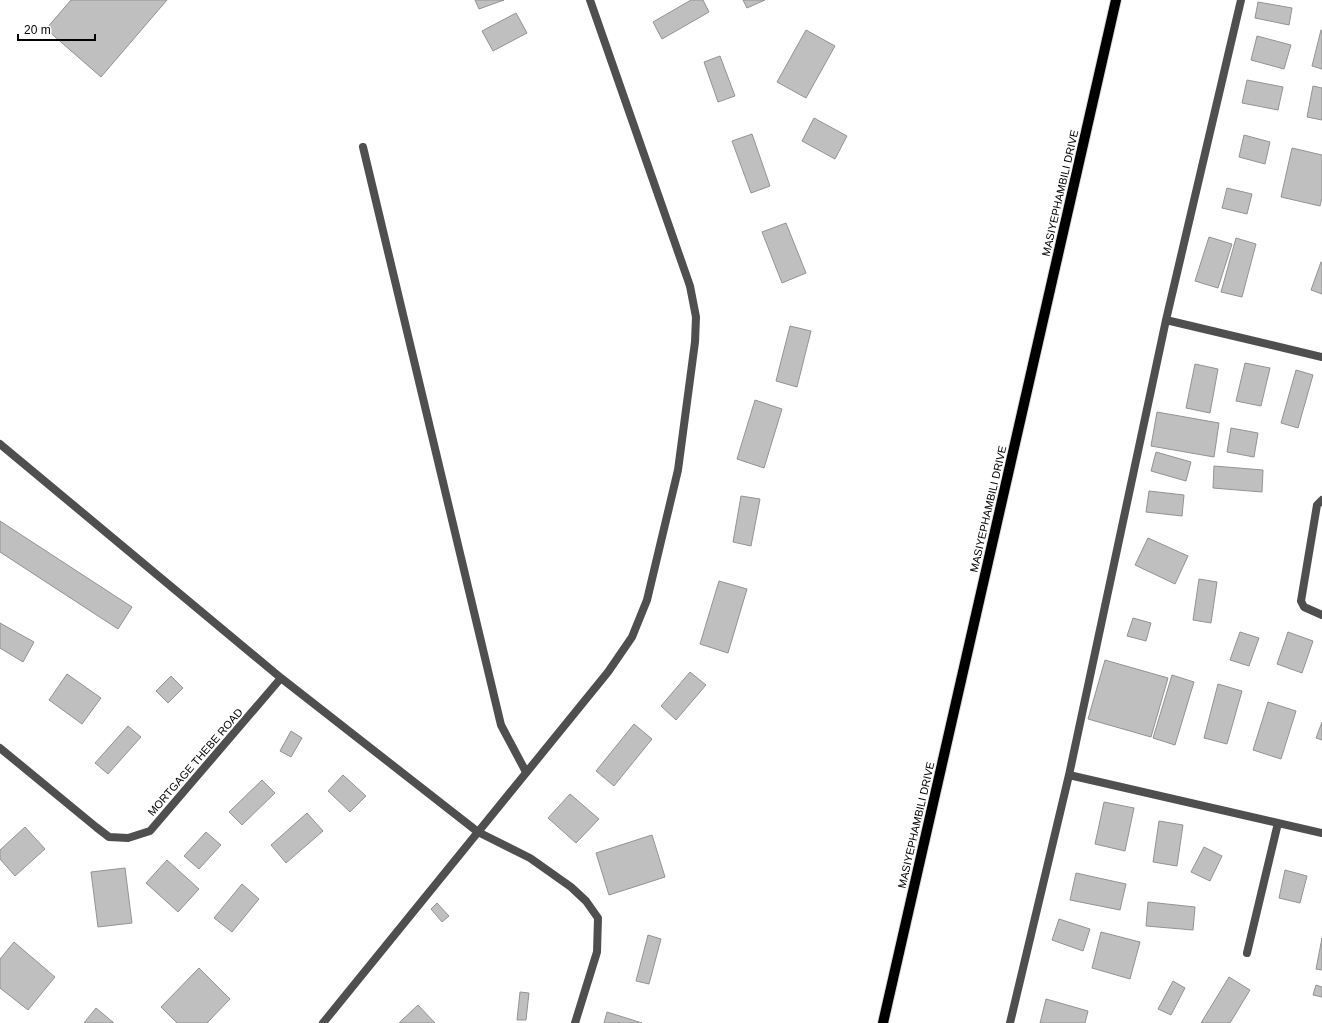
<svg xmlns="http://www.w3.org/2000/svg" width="1322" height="1023" font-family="Helvetica,sans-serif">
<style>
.building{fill:#bfbfbf;stroke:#939393}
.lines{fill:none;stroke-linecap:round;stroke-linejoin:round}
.primary-casing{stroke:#dbdbdb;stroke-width:12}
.lane{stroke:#4f4f4f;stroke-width:8}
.street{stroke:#4f4f4f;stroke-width:8}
.primary{stroke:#000;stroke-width:10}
.labels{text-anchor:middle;stroke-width:4;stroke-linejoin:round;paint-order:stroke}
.street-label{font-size:11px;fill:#000;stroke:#fff}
</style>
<rect width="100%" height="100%" fill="#fff"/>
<!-- building -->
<path class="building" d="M71,0H167L101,77L46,29Z
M475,0H504L479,9Z
M691,0H703L709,12L662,39L653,22Z
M743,0H765L747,8Z
M1258,2L1292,8L1289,25L1255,18Z
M516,13L527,33L493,51L482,31Z
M806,30L835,46L806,98L777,82Z
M1321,30H1322V69L1312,66Z
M1257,36L1291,45L1284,69L1251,60Z
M720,56L735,96L718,102L704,62Z
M1247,80L1283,87L1278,110L1242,103Z
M1313,86L1322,88V120L1307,117Z
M814,118L847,136L835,159L802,141Z
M752,134L770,186L751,193L732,141Z
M1244,135L1270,142L1265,164L1239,157Z
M1292,148L1322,155V198L1320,206L1281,197Z
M1227,188L1252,194L1247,214L1222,208Z
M786,223L806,273L782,283L762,232Z
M1209,237L1232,244L1218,288L1195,281Z
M1236,238L1256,244L1242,297L1221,292Z
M1321,262H1322V294L1311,290Z
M790,326L811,331L797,387L776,381Z
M1245,363L1270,368L1261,406L1236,401Z
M1195,364L1218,369L1210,413L1186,408Z
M1296,370L1313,375L1298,428L1281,423Z
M755,400L782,409L764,468L737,459Z
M1157,412L1219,423L1214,457L1151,446Z
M1231,428L1258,433L1254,457L1227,452Z
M1156,452L1191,462L1186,481L1151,471Z
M1214,466L1263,470L1262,492L1213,488Z
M1149,491L1184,495L1182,516L1146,512Z
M741,496L760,499L751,546L733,542Z
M0,521L132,607L118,629L0,552Z
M1148,538L1188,556L1175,584L1135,565Z
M1199,579L1217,582L1211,623L1193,620Z
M719,581L747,589L728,653L700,644Z
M1133,618L1151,623L1146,641L1127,636Z
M0,623L34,642L23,662L0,648Z
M1240,632L1259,638L1249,666L1230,660Z
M1288,632L1313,641L1302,673L1277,664Z
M1105,660L1168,678L1151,737L1088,719Z
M690,672L706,685L676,720L661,706Z
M67,674L101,698L82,724L49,700Z
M1172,675L1194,682L1175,745L1153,738Z
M171,676L183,688L168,703L156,691Z
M1218,684L1242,691L1227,744L1204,738Z
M1268,702L1296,711L1281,759L1253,750Z
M1322,722V740L1316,738Z
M634,724L652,739L614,786L596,771Z
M128,726L141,737L108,774L95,763Z
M291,731L302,738L291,757L280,751Z
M343,775L366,796L350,812L328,791Z
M262,780L275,793L242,825L229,812Z
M570,794L599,819L576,843L548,818Z
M1104,802L1134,808L1125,851L1095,844Z
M307,813L323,831L286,863L271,845Z
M1159,821L1183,825L1177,866L1153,862Z
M25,827L45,849L15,876L0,859V850Z
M206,832L221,845L199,869L184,856Z
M652,835L665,877L609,895L596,853Z
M1204,847L1222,856L1210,881L1191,872Z
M167,860L199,889L178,912L146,883Z
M125,868L132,923L98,927L91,872Z
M1285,870L1307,876L1300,903L1279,898Z
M1076,873L1126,884L1120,910L1070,900Z
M242,884L259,899L232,932L214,918Z
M1148,902L1195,907L1193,930L1146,926Z
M437,903L449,916L442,922L431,909Z
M1059,919L1090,929L1083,951L1052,940Z
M1101,932L1140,942L1130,979L1092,968Z
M648,935L661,939L649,984L636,981Z
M1322,938V970L1316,969Z
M14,942L55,977L28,1010L0,988V959Z
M199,968L230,999L207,1023H177L161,1007Z
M1229,977L1250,990L1230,1023H1201Z
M1173,981L1185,988L1171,1015L1158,1009Z
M1316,985L1322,987V997L1313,995Z
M520,992L529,993L526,1020H517Z
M1046,999L1088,1011L1085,1023H1040Z
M418,1005L435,1023H399Z
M96,1008L114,1023H84Z
M607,1012L642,1023H604Z"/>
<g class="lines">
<defs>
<path id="primary" d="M883,1023L1116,0"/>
</defs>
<!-- primary casing -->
<use href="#primary" class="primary-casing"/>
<!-- lane -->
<path class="lane" d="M363,147L501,725L526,772"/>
<!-- street -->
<path class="street" d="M1166,320L1322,357
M0,444L281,678L478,832L530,858L571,887L586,901L598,918L597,952L575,1023
M1322,500L1317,505L1301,601L1304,607L1322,615
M0,748L96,827L109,837L128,838L150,831L281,678
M1069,775L1322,833
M1247,953L1278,823
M323,1023L608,672L632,637L647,600L678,470L695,342L696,317L690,286L590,0
M1010,1023L1069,775L1166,320L1241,0"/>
<!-- primary -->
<use href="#primary" class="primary"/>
</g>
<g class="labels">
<!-- street labels -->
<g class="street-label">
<text transform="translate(1060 193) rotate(-77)" y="4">MASIYEPHAMBILI DRIVE</text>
<text transform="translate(988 509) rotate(-77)" y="4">MASIYEPHAMBILI DRIVE</text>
<text transform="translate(195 762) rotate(-49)" y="4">MORTGAGE THEBE ROAD</text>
<text transform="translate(916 825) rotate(-77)" y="4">MASIYEPHAMBILI DRIVE</text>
</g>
</g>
<!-- scale -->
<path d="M18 34v6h77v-6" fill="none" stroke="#000000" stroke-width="2"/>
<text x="24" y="34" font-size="12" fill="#000000" stroke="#ffffff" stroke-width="3" paint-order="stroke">20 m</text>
</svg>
